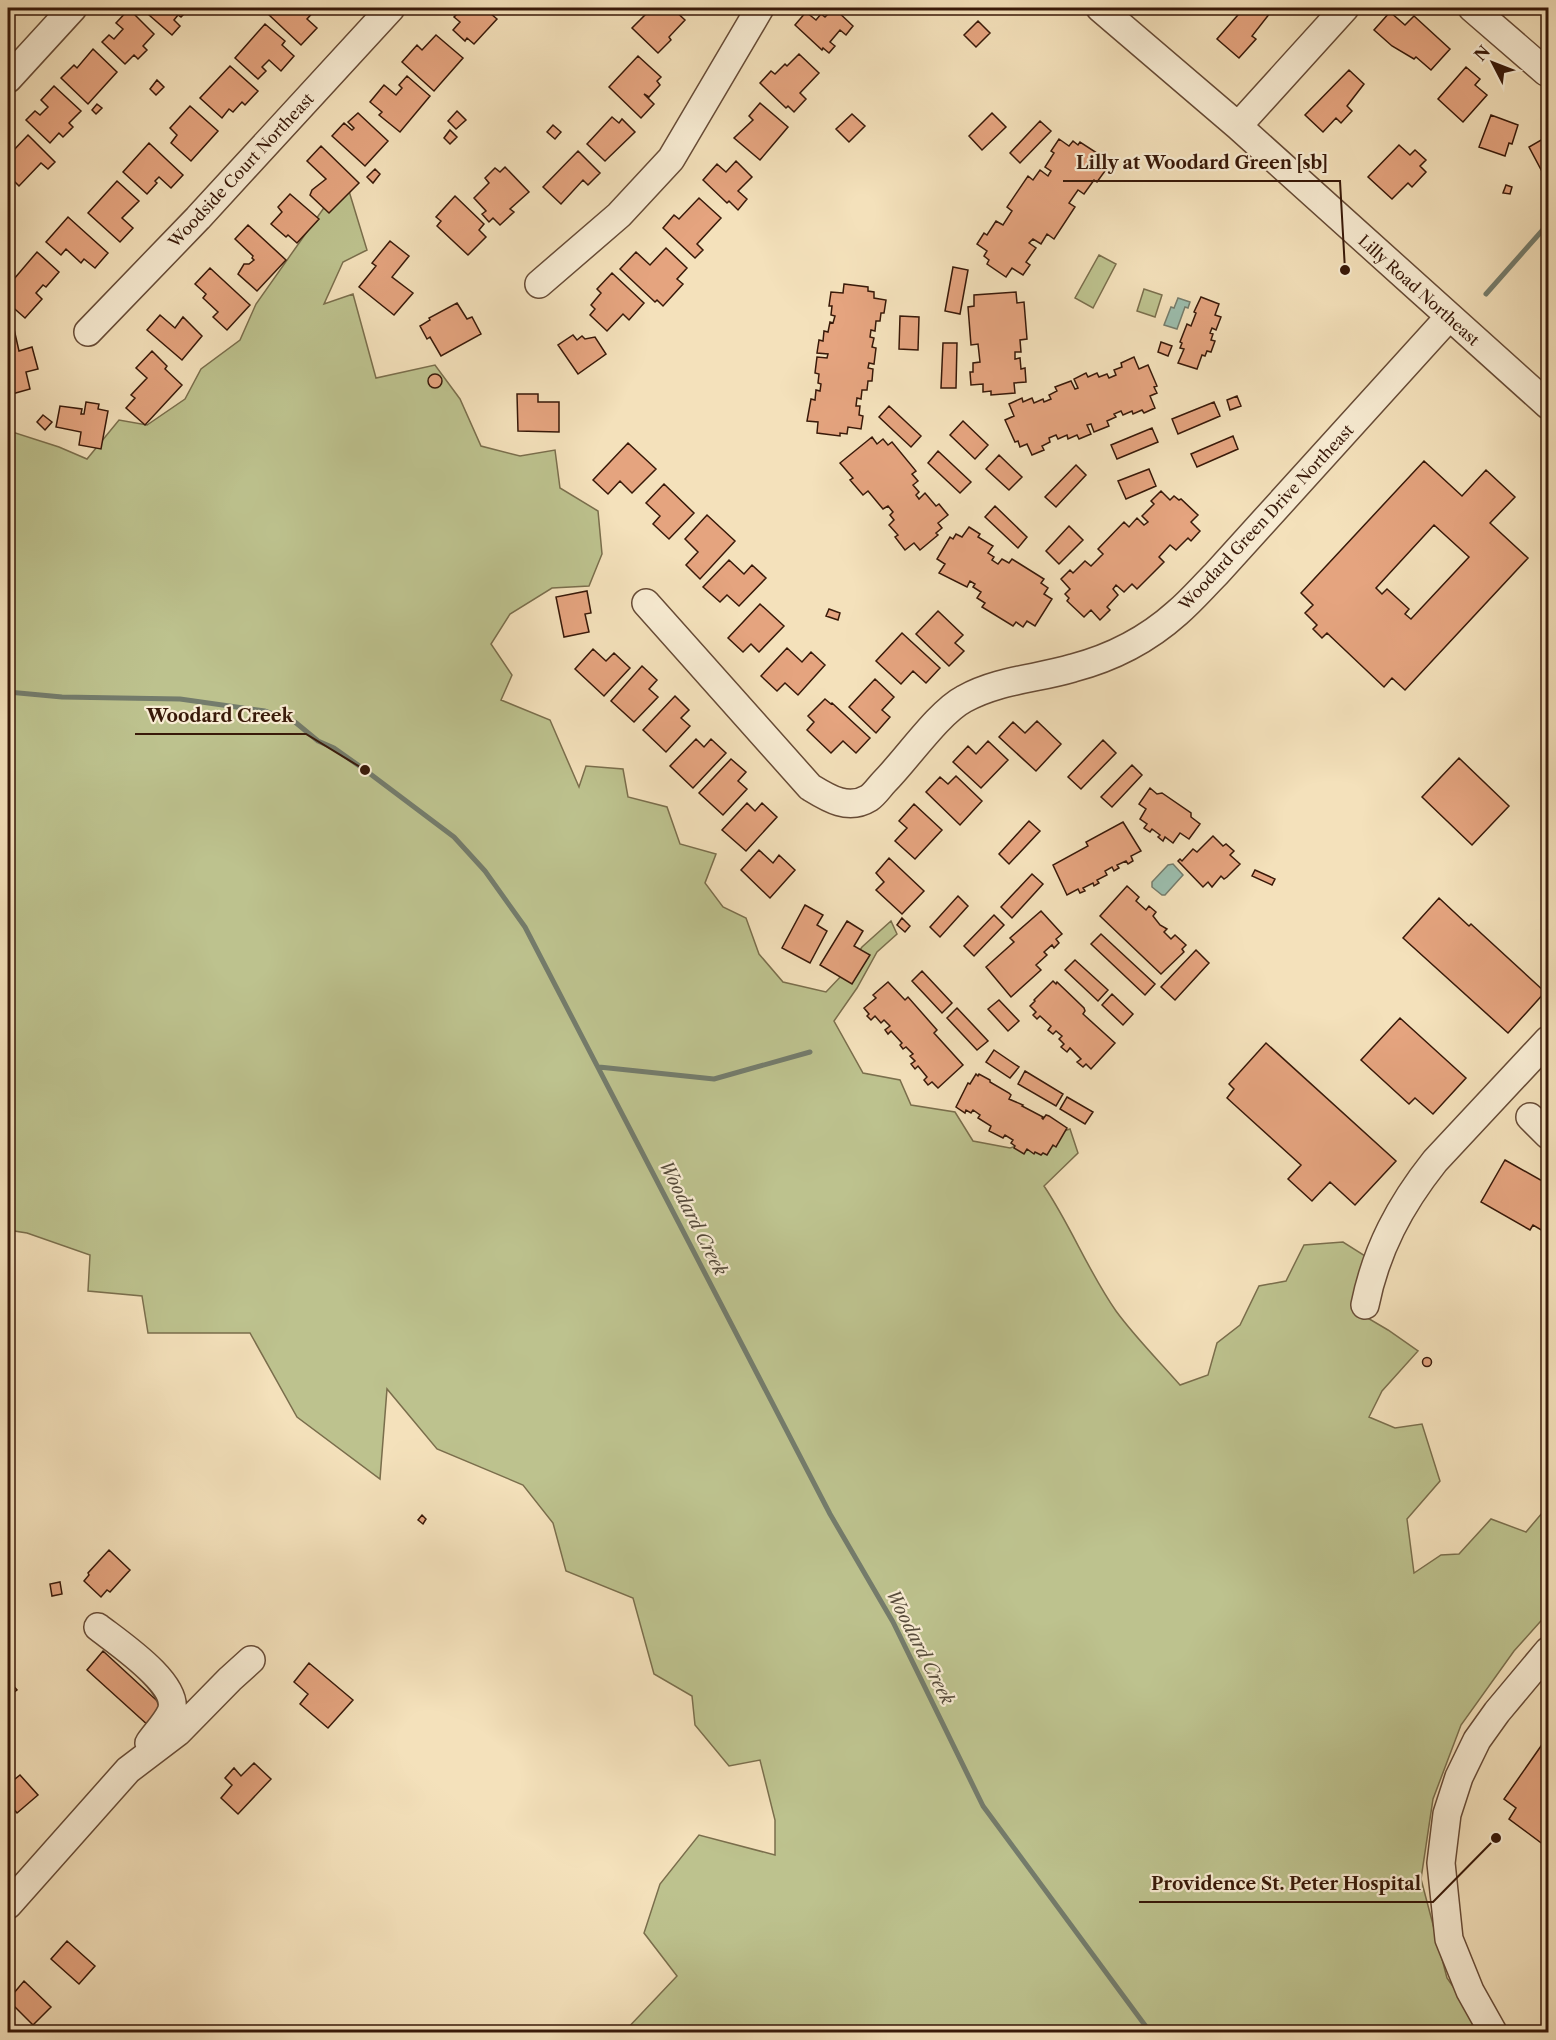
<svg xmlns="http://www.w3.org/2000/svg" width="1556" height="2040" font-family="'Libre Caslon Text',serif">
<style>
.green{fill:#bdc28e;stroke:#7a6e4c;stroke-width:1.5}
.water{fill:#9cbeae;stroke:#747c6c;stroke-width:1.5}
.lines{fill:none;stroke-linecap:round;stroke-linejoin:round}
.stream{stroke:#747c6c;stroke-width:5}
.building{fill:#e5a47f;stroke:#381909;stroke-width:1.5;fill-rule:evenodd}
.minor-casing{stroke:#674b36;stroke-width:30}
.minor{stroke:#f8ecd3;stroke-width:27}
.labels{text-anchor:middle;stroke-width:4.5;stroke-linejoin:round;paint-order:stroke}
.street-label{font-size:16px;fill:#381909;stroke:#f8ecd3}
.water-label{font-size:18px;font-style:italic;fill:#564b3b;stroke:#f8ecd3}
.leader{fill:none;stroke:#381909;stroke-width:2}
.callout-dot{fill:#381909;stroke:#f8ecd3;stroke-width:2}
.callout-label{font-size:18px;text-anchor:middle;font-weight:bold;fill:#381909;stroke:#f8ecd3;stroke-width:4.5;stroke-linejoin:round;paint-order:stroke}
</style>
<rect width="100%" height="100%" fill="#f4e1bb"/>
<filter id="stains"><feTurbulence type="fractalNoise" baseFrequency=".00333" numOctaves="4"/><feColorMatrix values="0 0 0 0 .2 0 0 0 0 .09 0 0 0 0 .02 0 0 0 .5 -.17"/></filter>
<radialGradient id="worn" r=".72"><stop offset=".6" stop-color="#630" stop-opacity="0"/><stop offset="1" stop-color="#630" stop-opacity=".3"/></radialGradient>
<!-- green -->
<path class="green" d="M345,178L367,250L343,262L324,304L353,294L376,378L435,365L460,399L481,446L520,456L555,450L560,488L598,511L602,554L589,586L552,588L510,614L491,644L512,675L501,700L550,720L579,787L586,766L623,769L628,797L667,807L680,844L716,854L705,883L723,907L746,918L759,954L783,982L826,992L844,973L862,947L891,921L897,934L877,952L857,988L834,1021L863,1073L900,1080L911,1105L955,1112L973,1141L1010,1148L1070,1129L1078,1153L1044,1186C1071,1226 1088,1271 1116,1311C1135,1337 1159,1361 1180,1385L1208,1375L1217,1343L1240,1325L1259,1286L1286,1281L1304,1245L1343,1242L1370,1259L1354,1310L1388,1330L1418,1351L1382,1391L1369,1417L1395,1428L1422,1424L1440,1481L1407,1519L1414,1573L1441,1555L1459,1554L1491,1519L1526,1532L1548,1506V1613L1514,1651L1461,1725L1433,1799L1421,1879L1447,1978L1475,2018V2032H624L677,1976L644,1933L660,1884L699,1835L775,1855V1820L760,1760L729,1766L695,1725L692,1696L654,1674L633,1598L566,1571L553,1523L523,1485L437,1449L387,1389L380,1479L297,1417L250,1333H148L142,1296L88,1291L90,1255L27,1233L8,1230V428L9,431L59,447L87,459L119,420L147,425L185,399L201,369L240,340L256,304Z
M1099,255L1116,264L1093,308L1075,298Z
M1144,289L1162,295L1155,317L1137,311Z"/>
<!-- water -->
<path class="water" d="M1178,298L1190,302L1188,308L1185,307L1177,329L1164,325L1171,307L1174,308Z
M1173,864L1183,875L1165,895H1162L1152,887V882L1168,865Z"/>
<g class="lines">
<!-- stream -->
<path class="stream" d="M1486,294L1548,224
M8,692L62,697L180,699L265,711L295,722L318,741L334,748L365,770L454,837L485,871L525,927L830,1514L893,1622L983,1806L1150,2032
M599,1067L714,1079L810,1052"/>
</g>
<!-- building -->
<path class="building" d="M141,8H190L181,17L178,15L174,20L180,26L172,35Z
M274,8H317L307,19L317,28L301,45L268,14Z
M456,8H484L497,19L474,44L467,38L465,41L453,30L460,22L454,17L458,13L454,10Z
M652,8H672L685,20L669,37L671,40L658,53L632,28Z
M834,8L853,26L846,35L840,30L830,42L835,46L829,53L823,48L822,50L795,25L806,12L816,20L821,14L825,17Z
M852,8H865L859,14Z
M1244,8H1274L1252,36L1256,39L1239,58L1217,39Z
M129,9L154,34L143,46L147,50L138,59L134,55L125,64L102,42L109,35L114,39L123,29L116,23Z
M1390,12L1405,25L1414,16L1450,49L1431,70L1416,57L1414,59L1392,46L1374,30Z
M978,21L990,33L976,47L964,35Z
M265,24L285,41L282,45L294,56L281,71L269,60L262,67L266,71L258,79L235,58Z
M436,35L463,58L434,91L402,62L417,45L422,50Z
M93,49L117,72L88,104L61,78L74,65L77,68Z
M799,54L819,73L800,93L806,99L794,112L788,106L786,108L760,83L771,71L775,74L785,64L787,66Z
M638,56L661,77L657,81L660,85L649,97L644,94L654,104L641,118L609,87Z
M230,66L258,91L245,105L242,102L233,112L229,109L222,118L200,98Z
M1466,67L1480,79L1475,85L1487,95L1463,122L1438,99Z
M1349,70L1364,84L1347,106L1352,111L1341,123L1336,118L1323,132L1305,115Z
M407,76L430,96L400,132L379,115L382,112L370,102L384,85L396,95L402,88L399,85Z
M157,80L164,87L156,95L150,89Z
M54,86L81,111L69,123L73,127L63,137L59,133L50,143L26,120L35,111L40,115L48,107L41,100Z
M760,103L788,127L760,160L734,138L753,120L749,116Z
M97,104L102,108L96,114L92,110Z
M190,106L218,131L191,161L171,143L177,135L170,128Z
M457,111L466,120L456,129L448,121Z
M358,113L388,141L365,166L332,136L344,123L352,130L354,128L348,122Z
M992,113L1006,127L982,150L969,136Z
M852,114L865,126L849,142L836,129Z
M1491,115L1518,125L1512,144L1509,143L1505,156L1479,147Z
M612,117L619,123L622,119L635,132L605,161L587,144Z
M1040,121L1051,131L1020,163L1010,153Z
M553,125L561,132L555,139L547,132Z
M450,130L457,137L450,144L444,138Z
M28,135L55,162L48,169L41,163L19,186L8,175V149L11,153Z
M1548,136V178L1546,179L1529,147Z
M1059,139L1069,146L1073,141L1078,145L1080,142L1100,155L1094,164L1105,171L1097,182L1094,180L1084,194L1078,190L1069,203L1075,207L1054,239L1047,234L1041,244L1033,239L1029,243L1036,248L1026,262L1030,265L1023,275L1012,268L1006,277L987,264L989,260L984,256L987,251L977,244L984,233L987,235L996,221L1003,225L1012,211L1007,207L1028,176L1033,180L1040,170L1048,176L1051,171L1045,167L1054,153L1051,151Z
M149,143L183,175L171,188L159,177L155,181L157,183L147,194L123,172Z
M1399,145L1410,155L1415,150L1426,160L1420,166L1426,172L1412,187L1408,183L1392,199L1368,177Z
M321,146L359,183L329,213L310,195L312,190L326,179L307,161Z
M578,151L600,173L588,185L583,180L561,204L543,187Z
M736,161L752,177L738,191L747,199L738,210L729,201L727,203L703,180L717,164L726,172Z
M505,167L529,192L510,209L514,212L500,225L493,218L489,222L482,214L486,211L474,198L489,183L485,178L495,168L500,172Z
M375,169L380,174L373,183L367,177Z
M117,181L139,201L122,218L133,228L120,242L88,213Z
M1506,185L1512,187L1510,194L1503,193Z
M290,194L319,219L297,243L288,235L286,237L271,224L282,212L278,207Z
M455,196L484,224L479,230L486,237L468,255L437,226L441,221L436,217Z
M699,198L721,218L697,244L703,250L695,258L663,228L674,215L679,219Z
M68,217L108,253L95,268L84,259L81,263L66,249L61,255L46,242Z
M248,225L286,260L257,291L238,274L244,264H249L254,260L252,258L253,256L235,239Z
M390,241L409,256L392,277L413,293L394,315L359,287L376,266L372,263Z
M666,248L687,268L677,279L683,284L663,306L657,300L655,302L620,269L636,252L650,265Z
M37,252L59,272L46,287L43,285L36,293L42,299L25,318L8,303V286Z
M953,267L968,270L960,314L945,311Z
M210,268L250,305L227,330L213,317L218,312L203,298L206,294L195,284Z
M612,273L644,303L629,320L623,314L607,331L590,315L595,309L591,305L601,293L597,289Z
M844,284L868,287V291L874,292V298L886,300L884,313H881L880,321H876L875,331L871,330L870,337L874,338L872,347L876,348L874,364L869,363L868,368L873,369L872,381H868L867,390H862L861,399L857,398L856,406H860L859,415L863,416L861,429L848,427L847,434L840,433V436L817,433L818,422L807,421L811,399L815,400L816,390L820,391L821,384L818,383L819,374L815,373L817,357L827,358L828,354L817,353L819,340L823,341L824,331L828,332L830,322L833,323L835,316L831,315L832,306H829L831,292L843,293Z
M1016,292L1017,303L1024,302L1027,339L1020,340L1021,352H1015V359L1020,358L1021,369L1025,368L1026,382L1014,383L1015,393L991,395V391L983,392V384L971,385L970,372H973V363L980,362L978,344L971,345L968,307L974,306V295Z
M1201,297L1219,304L1215,315L1221,317L1216,330L1212,328L1210,333L1213,334L1211,340L1215,341L1211,352L1207,351L1205,356L1202,355L1197,369L1178,363L1184,349L1180,348L1182,343L1180,342L1187,324L1191,326L1196,313L1194,312Z
M457,303L467,319L472,317L481,334L441,356L430,337L427,339L420,326L430,320L429,318Z
M160,315L175,328L183,317L202,336L182,360L147,330Z
M900,316L919,317L918,350L899,349Z
M8,325L9,331L14,329L19,351L32,347L38,369L26,372L30,389L12,394L8,376Z
M573,335L577,340L582,336L585,339L595,337L606,354L578,374L558,345Z
M1161,342L1172,346L1168,356L1158,352Z
M943,343H957L956,388H941Z
M152,351L167,366L165,369L182,385L145,425L126,408L135,398L131,395L147,378L136,368Z
M1134,357L1139,369L1148,365L1157,386L1154,387L1157,393L1150,396L1155,408L1144,413L1142,410L1133,414L1132,411L1123,415L1121,411L1114,414L1116,417L1107,421L1109,426L1094,432L1091,424L1087,425L1091,434L1079,439L1077,435L1068,439L1067,435L1058,439L1056,435L1049,438L1050,442L1042,446L1044,450L1032,455L1027,444L1020,447L1018,441L1015,442L1005,420L1014,416L1009,404L1022,398L1023,402L1032,398L1034,403L1043,399L1044,402L1051,399L1049,395L1057,391L1055,387L1071,381L1075,389L1078,388L1074,379L1086,373L1088,377L1097,373L1099,377L1107,374L1109,378L1116,375L1114,370L1122,367L1121,363Z
M428 381a7 7 0 1 1 14 0a7 7 0 1 1-14 0Z
M517,394H538V402H559V432L518,431Z
M1237,396L1241,406L1230,410L1227,400Z
M86,402L99,404L98,409L108,411L101,449L79,445L81,432L56,427L60,406L82,409L81,414H84Z
M1214,402L1220,416L1178,434L1172,419Z
M889,406L921,436L911,447L879,417Z
M43,415L52,422L45,430L37,422Z
M963,421L988,445L975,459L950,435Z
M1152,428L1158,442L1117,459L1111,445Z
M1233,436L1238,449L1197,467L1191,454Z
M872,437L877,444L883,439L888,445L892,442L916,471L912,474L918,481L913,485L919,492L916,495L919,499L925,493L936,506L939,504L948,515L938,523L942,528L936,533L938,535L920,550L914,543L905,550L895,537L898,535L889,525L894,520L890,515L893,512L888,506L883,509L868,491L863,495L850,480L853,478L840,463Z
M628,443L656,469L632,493L620,481L608,494L593,480Z
M938,451L971,482L960,493L928,463Z
M999,455L1022,477L1009,490L986,469Z
M1424,461L1462,496L1486,470L1515,497L1490,523L1528,558L1405,690L1392,678L1384,687L1327,633L1322,638L1313,629L1317,625L1305,613L1313,605L1301,593ZM1434,525L1469,557L1411,619L1405,614L1409,609L1387,589L1382,594L1376,588Z
M1076,465L1086,475L1056,507L1045,497Z
M1149,469L1156,486L1126,499L1118,481Z
M664,484L694,513L669,539L653,524L660,516L646,503Z
M1161,491L1170,500L1174,496L1179,500L1181,499L1198,515L1191,522L1200,531L1191,541L1188,538L1176,550L1170,545L1159,557L1164,562L1137,589L1132,584L1124,592L1116,585L1113,589L1118,595L1107,607L1110,610L1100,620L1091,610L1084,617L1067,601L1069,598L1065,594L1070,589L1061,579L1070,570L1073,573L1085,561L1091,566L1103,554L1098,549L1124,522L1129,527L1137,518L1144,525L1148,522L1142,516L1154,504L1151,501Z
M995,506L1027,537L1018,548L985,517Z
M707,515L735,541L700,579L686,565L698,552L685,539Z
M1069,526L1083,540L1059,564L1046,551Z
M969,527L980,534L978,537L993,546L988,553L994,557L992,560L998,564L1002,559L1009,563L1012,559L1044,579L1041,583L1048,588L1044,594L1052,599L1035,626L1027,621L1023,627L1016,622L1013,626L982,607L985,603L977,598L981,592L973,587L975,584L970,581L967,587L939,573L945,564L937,559L950,537L953,539L956,534L962,537Z
M729,560L744,574L752,565L766,578L739,606L727,595L720,602L703,587Z
M587,591L591,613L585,614L589,632L564,637L556,597Z
M760,604L784,626L759,652L751,644L743,652L728,638Z
M829,609L840,613L838,620L826,616Z
M938,611L963,635L955,643L964,651L949,666L916,634Z
M902,633L940,668L926,683L913,671L901,684L876,661Z
M787,648L802,662L811,652L825,665L798,695L785,683L777,691L761,676Z
M593,649L606,661L614,653L630,668L604,696L575,669Z
M642,666L657,680L649,689L658,697L634,722L611,701Z
M875,679L894,697L882,710L890,717L876,733L849,707Z
M675,696L689,710L681,718L690,726L666,752L643,730Z
M825,699L831,704L832,703L870,738L856,753L843,741L831,753L807,730L814,722L808,716Z
M1037,721L1061,744L1036,771L999,737L1013,722L1025,733Z
M696,739L704,747L711,739L726,753L693,788L670,766Z
M1103,740L1116,753L1081,789L1068,777Z
M988,741L1008,760L981,788L953,762L968,746L976,754Z
M1459,758L1509,806L1472,845L1422,797Z
M731,759L746,772L738,781L747,789L723,815L699,793Z
M1132,765L1142,775L1112,807L1101,797Z
M956,776L982,801L960,825L926,792L940,777L948,784Z
M1150,788L1157,794L1162,793L1191,813V817L1200,824L1189,839L1180,833L1173,843L1165,837L1163,841L1158,837L1160,835L1152,829L1150,832L1144,828L1147,824L1140,819L1146,809L1139,804Z
M747,803L755,811L762,803L777,817L746,851L722,830Z
M914,804L942,830L915,859L895,841L907,828L899,821Z
M1029,821L1040,831L1009,864L999,854Z
M1123,822L1141,851L1131,856L1133,861L1128,864L1126,861L1117,865L1119,868L1114,871L1112,867L1105,871L1107,875L1097,880L1099,883L1094,886L1093,883L1083,888L1085,891L1080,893L1078,889L1067,895L1053,865L1088,846L1086,842Z
M1213,836L1223,846L1226,844L1234,851L1230,855L1240,864L1227,877L1224,879L1221,876L1212,887L1208,882L1203,887L1178,861L1180,859L1182,861L1193,849L1197,852Z
M759,850L773,863L779,855L795,870L770,898L741,870Z
M889,858L924,891L902,914L876,890L884,882L876,873Z
M1255,870L1275,879L1272,885L1252,876Z
M1032,874L1043,884L1012,918L1001,907Z
M1127,886L1139,897L1136,901L1146,910L1149,906L1156,912L1153,916L1160,925L1167,929L1164,932L1171,939L1175,935L1186,945L1182,949L1184,952L1161,974L1100,916Z
M958,896L968,906L940,937L930,927Z
M1439,898L1469,926L1471,924L1545,992L1508,1033L1403,938Z
M805,905L823,915L817,925L827,931L810,963L782,948Z
M1041,911L1062,934L1056,939L1059,943L1054,948L1052,945L1044,952L1047,955L1036,965L1041,970L1011,997L986,967L1014,942L1010,938Z
M994,915L1004,925L974,956L964,946Z
M902,918L910,926L905,932L897,925Z
M847,921L863,931L854,946L870,955L852,984L820,965Z
M1101,934L1155,984L1145,995L1091,944Z
M1196,950L1209,963L1175,1000L1161,987Z
M1075,960L1108,990L1098,1001L1065,970Z
M922,971L952,1003L942,1013L912,981Z
M1053,981L1056,984L1057,982L1084,1008L1085,1011L1083,1014L1115,1043L1091,1069L1086,1064L1083,1067L1077,1062L1081,1059L1070,1048L1067,1052L1061,1047L1064,1044L1059,1039L1062,1036L1056,1031L1053,1034L1048,1030L1051,1026L1040,1016L1037,1019L1033,1015L1036,1012L1030,1006L1035,1001L1034,1000Z
M888,982L905,1000L908,997L937,1030L934,1033L963,1065L938,1088L932,1082L928,1085L924,1080L927,1077L918,1066L915,1069L911,1064L915,1061L910,1056L913,1054L906,1047L903,1049L900,1045L902,1043L891,1031L888,1034L885,1030L890,1026L884,1020L881,1023L875,1016L871,1020L867,1016L869,1014L864,1008L876,998L873,995Z
M1112,994L1133,1014L1123,1025L1102,1005Z
M999,1000L1019,1021L1008,1031L988,1009Z
M957,1008L988,1041L977,1050L947,1018Z
M1400,1018L1466,1078L1433,1114L1415,1098L1409,1104L1361,1060Z
M1266,1043L1396,1161L1355,1205L1330,1182L1312,1201L1288,1179L1301,1165L1227,1098L1234,1089L1229,1084Z
M994,1050L1019,1067L1010,1078L986,1062Z
M1025,1071L1063,1094L1056,1106L1018,1084Z
M976,1074L978,1076L979,1074L990,1080V1082L1009,1093L1011,1095L1009,1099L1023,1105L1022,1106L1043,1117L1042,1118L1043,1119L1046,1115L1049,1116L1067,1128L1056,1147L1053,1145L1047,1155L1043,1153L1041,1155L1035,1152L1034,1154L1027,1149L1024,1154L1014,1148L1015,1146L1011,1143L1013,1140L1005,1135L1003,1138L989,1131L991,1126L978,1118L980,1115L973,1110L971,1113L966,1110L965,1113L956,1107L968,1083L970,1084Z
M1067,1097L1093,1112L1085,1124L1060,1109Z
M1505,1160L1544,1182L1547,1178L1548,1179V1234L1533,1225L1530,1230L1481,1202Z
M1422.5 1362a4.5 4.5 0 1 1 9 0a4.5 4.5 0 1 1-9 0Z
M422,1515L426,1519L423,1524L418,1520Z
M109,1550L130,1570L110,1592L107,1590L101,1597L84,1581L89,1575L88,1573Z
M60,1582L62,1594L52,1596L50,1584Z
M103,1651L166,1709L150,1727L87,1670Z
M309,1663L353,1700L328,1728L300,1704L308,1694L294,1682Z
M8,1680L17,1690L8,1697Z
M1548,1736V1848L1509,1819L1516,1808L1504,1799Z
M254,1763L271,1779L238,1814L221,1798L232,1785L225,1778L234,1768L241,1776Z
M8,1771L15,1779L20,1775L38,1795L17,1813L11,1806L9,1809L8,1807Z
M67,1941L95,1966L79,1984L51,1959Z
M24,1981L51,2007L33,2025L8,2000Z"/>
<g class="lines">
<defs>
<path id="minor" d="M1100,8L1238,126L1548,405
M1472,8L1546,72
M8,79L73,8
M1238,126L1345,8
M539,284L619,215L671,159L760,8
M88,332L198,218L391,8
M646,603L810,787C828,798 848,811 869,798C875,794 880,786 885,781C906,760 939,712 964,699C998,680 1036,679 1073,668C1111,658 1148,639 1177,613C1191,601 1203,587 1216,574L1449,317
M1530,1117L1548,1135
M1365,1305C1376,1250 1400,1205 1435,1161L1548,1040
M98,1627C117,1642 182,1685 171,1712C166,1723 156,1733 149,1743
M8,1905L128,1770L178,1732L230,1679L251,1660
M1493,2032L1470,1991L1449,1939L1441,1863L1447,1814L1459,1777L1477,1740L1497,1712L1548,1651"/>
</defs>
<!-- minor casing -->
<use href="#minor" class="minor-casing"/>
<!-- minor -->
<use href="#minor" class="minor"/>
</g>
<g class="labels">
<!-- street labels -->
<g class="street-label">
<text transform="translate(241 170) rotate(-47)" y="6">Woodside Court Northeast</text>
<text transform="translate(1419 290) rotate(42)" y="6">Lilly Road Northeast</text>
<text transform="translate(1266 517) rotate(-47)" y="6">Woodard Green Drive Northeast</text>
</g>
<!-- water labels -->
<g class="water-label">
<text transform="translate(693 1218) rotate(63)" y="6">Woodard Creek</text>
<text transform="translate(920 1647) rotate(63)" y="6">Woodard Creek</text>
</g>
</g>
<!-- callouts -->
<path class="leader" d="M1345 270L1340 181H1063M365 770L306 734H135M1496 1838L1433 1902H1139"/>
<g class="callout-dot">
<circle cx="1345" cy="270" r="6"/>
<circle cx="365" cy="770" r="6"/>
<circle cx="1496" cy="1838" r="6"/>
</g>
<g class="callout-label">
<text x="1202" y="169">Lilly at Woodard Green [sb]</text>
<text x="220" y="722">Woodard Creek</text>
<text x="1286" y="1890">Providence St. Peter Hospital</text>
</g>
<!-- margin -->
<rect width="1556" height="2040" fill="none" stroke="#f4e1bb" stroke-width="30"/>
<rect x="9" y="9" width="1538" height="2022" fill="none" stroke="#381909" stroke-width="3"/>
<rect x="15" y="15" width="1526" height="2010" fill="none" stroke="#381909" stroke-width="1.5"/>
<!-- north arrow -->
<g transform="translate(1493 63) rotate(312)" stroke="#f8ecd3" stroke-width="4.5" paint-order="stroke">
<path d="M0-4.5L10 22L0 15L-10 22Z" fill="#381909"/>
<text y="-9" font-size="16" font-weight="bold" text-anchor="middle" fill="#381909">N</text>
</g>
<rect width="100%" height="100%" filter="url(#stains)"/>
<rect width="100%" height="100%" fill="url(#worn)"/>
</svg>
